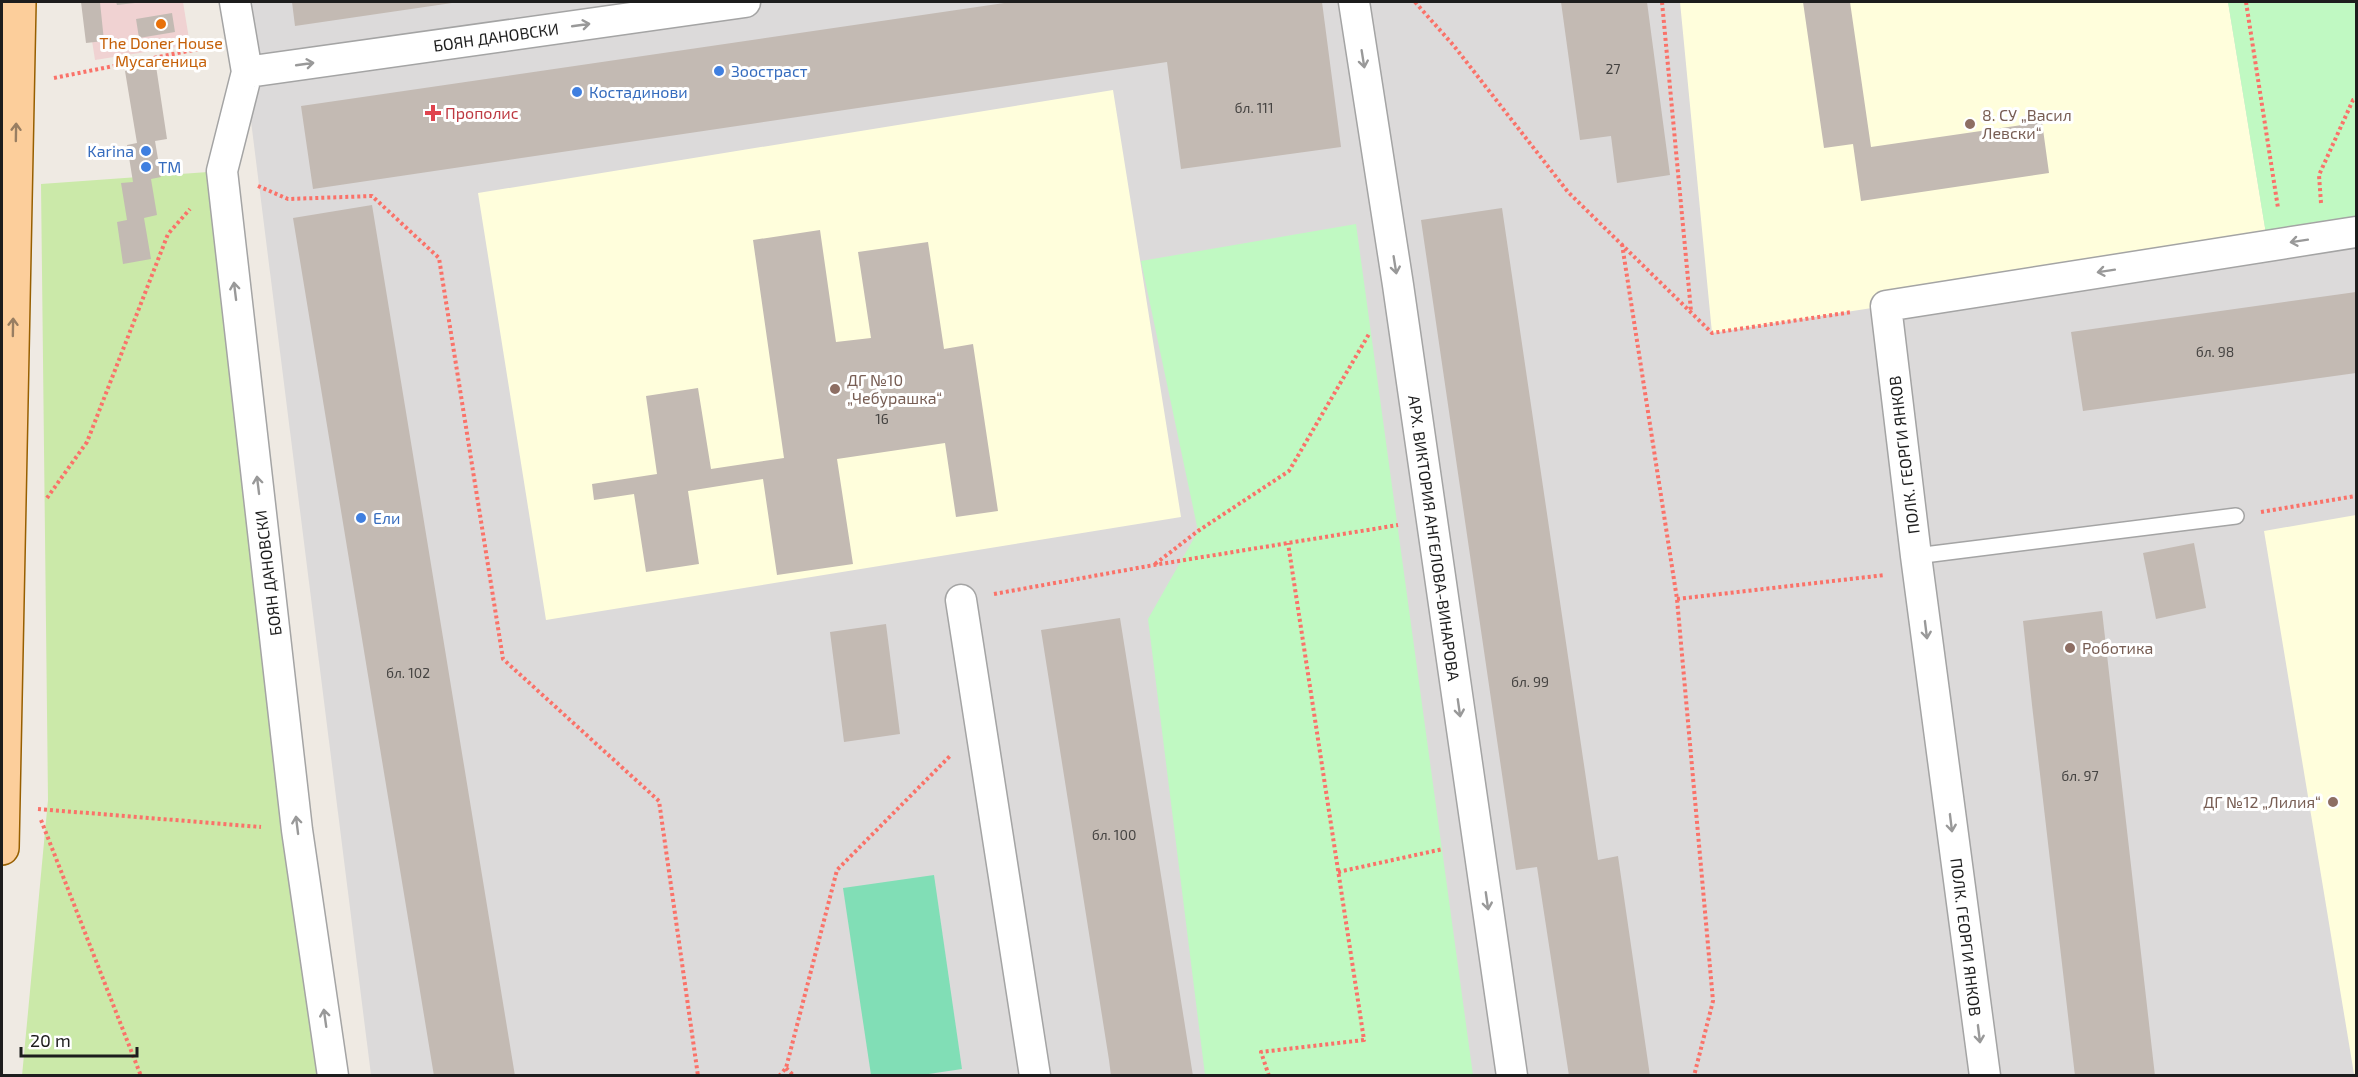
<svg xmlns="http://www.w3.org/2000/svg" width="2358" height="1077" font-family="'Exo 2',sans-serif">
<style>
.residential{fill:#dcdada}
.commercial{fill:#f0d2d2}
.education{fill:#fffedc}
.grass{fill:#cbe9a9}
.park{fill:#c0f9c2}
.pitch{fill:#81deb6}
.building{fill:#c3bab3}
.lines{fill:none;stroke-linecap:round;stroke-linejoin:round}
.lane-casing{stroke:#a4a4a4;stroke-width:18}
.street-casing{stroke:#a4a4a4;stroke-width:33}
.primary-casing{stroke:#975f00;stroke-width:36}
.path{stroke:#fa7269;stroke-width:4;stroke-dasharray:3 3;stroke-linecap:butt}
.lane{stroke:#fff;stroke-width:15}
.street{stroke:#fff;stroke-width:30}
.primary{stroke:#fcce9b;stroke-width:33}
.oneway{stroke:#999}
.oneway2{stroke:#987e62}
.food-dot{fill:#e8710a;stroke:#fff;stroke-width:2}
.shop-dot{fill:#3f7fe0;stroke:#fff;stroke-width:2}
.health-dot{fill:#e0444e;stroke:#fff;stroke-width:2}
.education-dot{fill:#8d6e63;stroke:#fff;stroke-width:2}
.labels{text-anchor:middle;stroke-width:6;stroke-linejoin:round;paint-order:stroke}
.number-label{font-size:14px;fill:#464442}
.street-label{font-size:16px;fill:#1d1d1d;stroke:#fff}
.food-label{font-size:16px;fill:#c56008;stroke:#fff}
.shop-label{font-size:16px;fill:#366cbe;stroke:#fff;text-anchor:start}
.health-label{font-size:16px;fill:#be3a42;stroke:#fff;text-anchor:start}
.education-label{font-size:16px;fill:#785e54;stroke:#fff;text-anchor:start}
</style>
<rect width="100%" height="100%" fill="#efeae3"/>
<!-- residential -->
<path class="residential" d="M236,2H2356V1075H371Z"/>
<!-- commercial -->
<path class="commercial" d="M86,2H183L190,45L95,60Z"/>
<!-- education -->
<path class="education" d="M1680,2H2228L2268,246L1712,333Z
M1113,90L1181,517L546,620L478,193Z
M2356,515V1073L2354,1074L2264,531Z"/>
<!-- grass -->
<path class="grass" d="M222,171L333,1075L22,1076L48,800L41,184Z"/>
<!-- park -->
<path class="park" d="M2228,2H2356V232L2268,246Z
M1356,224L1473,1075H1205L1148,619L1198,531L1141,261Z"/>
<!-- pitch -->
<path class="pitch" d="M934,875L962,1069L922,1075H871L843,888Z"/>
<!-- building -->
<path class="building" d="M81,2H100L104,41L86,43Z
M116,2H135V3L117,5Z
M292,2H452V3L295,26Z
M1011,2H1322L1341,147L1181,169L1167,62L313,189L301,106Z
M1561,2H1647L1670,175L1617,183L1611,136L1580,140Z
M1803,2H1850L1871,147L2042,122L2049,173L1861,201L1853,144L1824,148Z
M172,13L175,32L139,38L136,19Z
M156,66L167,139L155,141L161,177L151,179L157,215L144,218L151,259L123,264L117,222L127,220L121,183L133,182L127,145L137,143L125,71Z
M372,205L515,1076H434L375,718L293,218Z
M1502,208L1598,860L1618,856L1650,1076H1569L1537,867L1516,870L1421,220Z
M820,230L836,342L871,338L858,252L928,242L944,349L973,344L998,511L956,517L945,443L837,459L853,564L777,575L763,479L688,491L699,564L646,572L634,494L594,500L592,484L657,474L646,396L698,388L711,469L784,458L753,240Z
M2356,292V373L2083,411L2071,332Z
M2194,543L2206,608L2156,619L2143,553Z
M2102,611L2155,1076H2075L2032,705L2023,621Z
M1120,618L1193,1076H1111L1109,1060L1041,630Z
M886,624L900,734L844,742L830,632Z"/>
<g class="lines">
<defs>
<path id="lane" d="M1916,556L2236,516"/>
<path id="street" d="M235,2L247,72L222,171L297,830L333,1076
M1354,2L1398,285L1512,1076
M247,72L745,2
M961,600L1035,1076
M1985,1076L1916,556L1886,306L2356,232"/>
<path id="primary" d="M2,848L19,2"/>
</defs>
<!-- lane casing -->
<use href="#lane" class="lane-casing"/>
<!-- street casing -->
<use href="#street" class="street-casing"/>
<!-- primary casing -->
<use href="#primary" class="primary-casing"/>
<!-- path -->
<path class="path" d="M1415,2L1454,46L1568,192L1712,333L1852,312
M1662,2L1691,311
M2246,2L2278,208
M54,78L208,47
M258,186L288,199L372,196L439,258L503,659L659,801L698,1076
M2321,203L2319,175L2353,100L2356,99
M1622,244L1677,599L1713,1001L1694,1076
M47,498L87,442L168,234L190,209
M2261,512L2356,496
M1155,564L1198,531L1289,471L1369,334
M994,594L1154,565L1398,525
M1677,599L1885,575
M38,809L261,827
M41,820L141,1076
M1338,872L1443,849
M786,1068L794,1076
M779,1076L786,1068L837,870L950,756
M1269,1076L1261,1052L1364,1040L1288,543"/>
<!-- lane -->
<use href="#lane" class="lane"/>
<!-- street -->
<use href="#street" class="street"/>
<!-- primary -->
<use href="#primary" class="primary"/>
</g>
<!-- one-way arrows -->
<defs><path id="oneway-shaft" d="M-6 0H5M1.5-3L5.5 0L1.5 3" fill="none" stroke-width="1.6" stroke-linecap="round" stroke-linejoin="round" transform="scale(1.5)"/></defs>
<g class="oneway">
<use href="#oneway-shaft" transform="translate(581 25) rotate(-8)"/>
<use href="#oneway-shaft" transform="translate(1363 59) rotate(81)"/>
<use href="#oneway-shaft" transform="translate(305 64) rotate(-8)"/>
<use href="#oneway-shaft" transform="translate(2299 241) rotate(171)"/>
<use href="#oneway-shaft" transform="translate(1395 265) rotate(81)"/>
<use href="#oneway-shaft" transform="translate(2106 271) rotate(171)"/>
<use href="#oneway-shaft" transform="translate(235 291) rotate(-97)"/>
<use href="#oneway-shaft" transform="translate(258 485) rotate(-97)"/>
<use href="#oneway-shaft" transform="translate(1926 630) rotate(83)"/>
<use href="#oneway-shaft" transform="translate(1459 708) rotate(82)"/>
<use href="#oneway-shaft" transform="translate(1951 823) rotate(83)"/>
<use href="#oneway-shaft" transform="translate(297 825) rotate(-97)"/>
<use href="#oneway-shaft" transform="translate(1487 901) rotate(82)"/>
<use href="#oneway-shaft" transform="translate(325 1018) rotate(-98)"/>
<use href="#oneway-shaft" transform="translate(1979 1034) rotate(83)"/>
</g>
<g class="oneway2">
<use href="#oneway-shaft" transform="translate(16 132) rotate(-89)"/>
<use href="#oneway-shaft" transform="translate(13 327) rotate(-89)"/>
</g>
<!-- markers -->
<circle class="food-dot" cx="161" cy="24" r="6"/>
<g class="shop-dot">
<circle cx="719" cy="71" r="6"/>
<circle cx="577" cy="92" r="6"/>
<circle cx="146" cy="151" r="6"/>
<circle cx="146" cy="167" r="6"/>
<circle cx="361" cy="518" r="6"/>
</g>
<path class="health-dot" d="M430 104h6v6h6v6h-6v6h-6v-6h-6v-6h6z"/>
<g class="education-dot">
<circle cx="1970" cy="124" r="6"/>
<circle cx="835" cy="389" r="6"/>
<circle cx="2070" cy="648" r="6"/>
<circle cx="2333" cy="802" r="6"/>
</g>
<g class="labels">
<!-- number labels -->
<g class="number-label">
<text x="1613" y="74">27</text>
<text x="1254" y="113">бл. 111</text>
<text x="2215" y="357">бл. 98</text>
<text x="882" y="424">16</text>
<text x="408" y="678">бл. 102</text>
<text x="1530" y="687">бл. 99</text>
<text x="2080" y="781">бл. 97</text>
<text x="1114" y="840">бл. 100</text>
</g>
<!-- street labels -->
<g class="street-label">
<text transform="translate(496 37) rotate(-8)" y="6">БОЯН ДАНОВСКИ</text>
<text transform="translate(1904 455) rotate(-97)" y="6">ПОЛК. ГЕОРГИ ЯНКОВ</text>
<text transform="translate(1434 538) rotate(82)" y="6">АРХ. ВИКТОРИЯ АНГЕЛОВА-ВИНАРОВА</text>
<text transform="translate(268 573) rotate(-97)" y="6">БОЯН ДАНОВСКИ</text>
<text transform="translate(1966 937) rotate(83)" y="6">ПОЛК. ГЕОРГИ ЯНКОВ</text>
</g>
<!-- food labels -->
<g class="food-label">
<text x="161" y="49">The Doner House<tspan x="161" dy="18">Мусагеница</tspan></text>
</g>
<!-- shop labels -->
<g class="shop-label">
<text x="731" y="77">Зоостраст</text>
<text x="589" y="98">Костадинови</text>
<text x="134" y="157" text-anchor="end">Karina</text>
<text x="158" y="173">TM</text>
<text x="373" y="524">Ели</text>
</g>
<!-- health labels -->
<g class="health-label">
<text x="445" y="119">Прополис</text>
</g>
<!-- education labels -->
<g class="education-label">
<text x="1982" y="121">8. СУ „Васил<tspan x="1982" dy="18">Левски“</tspan></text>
<text x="847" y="386">ДГ №10<tspan x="847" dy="18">„Чебурашка“</tspan></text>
<text x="2082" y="654">Роботика</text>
<text x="2321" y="808" text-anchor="end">ДГ №12 „Лилия“</text>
</g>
</g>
<!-- border -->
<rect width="2358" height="1077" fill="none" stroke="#1d1d1d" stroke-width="6"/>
<!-- scale -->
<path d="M21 1047v9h116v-9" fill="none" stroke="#1d1d1d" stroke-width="3"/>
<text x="30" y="1047" font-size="18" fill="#1d1d1d" stroke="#ffffff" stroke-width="4.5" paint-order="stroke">20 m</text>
</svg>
